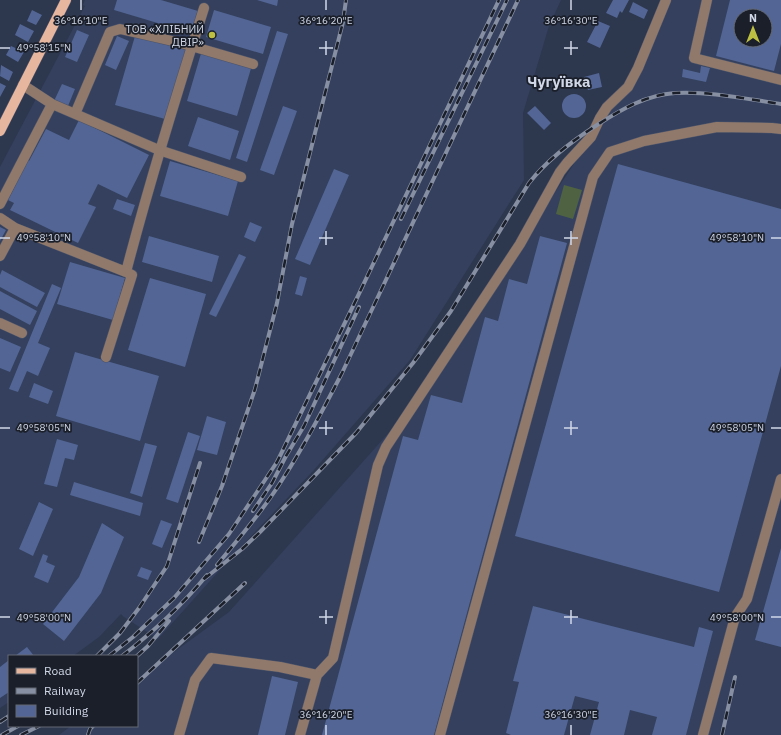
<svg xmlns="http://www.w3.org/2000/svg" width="781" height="735" font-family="'IBM Plex Sans',sans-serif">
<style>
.built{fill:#34405e;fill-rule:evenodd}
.grass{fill:#4f6342}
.building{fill:#526594;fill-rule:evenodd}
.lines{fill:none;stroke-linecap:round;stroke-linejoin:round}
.minor-casing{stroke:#4b546a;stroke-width:11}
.major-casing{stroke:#4b546a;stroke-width:11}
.minor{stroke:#90786b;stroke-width:10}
.major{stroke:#e7b69e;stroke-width:10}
.rail-casing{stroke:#878fa2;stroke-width:4}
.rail{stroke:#1a1f29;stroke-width:2.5;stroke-dasharray:8;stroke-linecap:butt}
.ticks{fill:none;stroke:#d1d7e7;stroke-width:1.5}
.poi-dot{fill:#bdbf43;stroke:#1a1f29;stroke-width:1.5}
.labels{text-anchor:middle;stroke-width:3.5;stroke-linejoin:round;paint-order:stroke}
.poi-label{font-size:11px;fill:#d1d7e7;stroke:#1a1f29;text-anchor:end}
.district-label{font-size:15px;font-weight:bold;fill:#d1d7e7;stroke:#1a1f29}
.ticks-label{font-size:10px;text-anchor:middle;fill:#d1d7e7;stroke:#1a1f29;stroke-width:3.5;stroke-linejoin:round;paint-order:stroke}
</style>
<rect width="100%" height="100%" fill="#2d374e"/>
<!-- built -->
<path class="built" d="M85,0H561L549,26L523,113L524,180L410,360L313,471L235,553L158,639L124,617L121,614L99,637L73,656H9V702L0,708V167L85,6L83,5Z
M666,0H781V735H59L71,726H137V679L229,612L417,401L640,64ZM741,16H765V40H741Z"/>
<!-- grass -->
<path class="grass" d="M564,185L582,190L573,219L556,214Z"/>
<!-- building -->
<path class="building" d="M117,0H161L198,11L191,33L114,10Z
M257,0H278L277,6Z
M613,0H629L622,13L620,11L617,18L606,13Z
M730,0H781V44L774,71L716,56ZM741,16H765V40H741Z
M633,2L648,10L644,19L629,12Z
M32,10L42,15L36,25L27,21Z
M214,10L271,27L263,54L206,37Z
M598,21L610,26L600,48L587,42Z
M20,24L34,31L28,42L15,35Z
M77,30L89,35L77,62L65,57Z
M277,31L288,34L247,162L236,158Z
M117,36L129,41L116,70L105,65Z
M135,36L186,50L165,119L115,105Z
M11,46L24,52L18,62L6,55Z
M202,50L252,65L237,116L187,101Z
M1,65L13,72L9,81L0,76Z
M701,66L710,68L706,82L682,77L683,69L700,73Z
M599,73L602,87L588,90L584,77Z
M0,83L6,86L0,97Z
M62,84L75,89L68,106L54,101Z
M562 106a12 12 0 1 1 24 0a12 12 0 1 1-24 0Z
M283,106L297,111L274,175L260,170Z
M535,106L551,123L544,130L527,113Z
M198,117L239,131L230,160L188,146Z
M79,120L149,155L127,198L98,184L88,204L96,207L78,243L10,210L14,203L8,200L28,160L29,161L46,129L69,140Z
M170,161L238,181L228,216L160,196Z
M618,164L781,209V366L719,592L515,536Z
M334,169L349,175L310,265L295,259Z
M117,199L135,205L131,216L113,209Z
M250,222L262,227L255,242L244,237Z
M0,227L6,230L0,241Z
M149,236L219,256L212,282L142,262Z
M540,236L567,243L434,735H322L403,436L418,440L431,395L462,403L485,317L498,321L509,279L527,284Z
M239,254L246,257L216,317L209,314Z
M70,262L125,278L113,320L57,304Z
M2,270L45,293L37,307L0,287V275Z
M300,276L307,278L302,296L295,294Z
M150,278L206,294L185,367L128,350Z
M52,284L61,288L38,343L50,348L38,376L27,371L18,392L9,389Z
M0,291L37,311L30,325L0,309Z
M0,338L21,347L10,372L0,368Z
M75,352L159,376L140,441L56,416Z
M34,383L53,391L48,404L29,397Z
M207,416L226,422L217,455L197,450Z
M188,432L200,436L178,503L166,499Z
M57,439L78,445L74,460L65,458L57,487L44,484Z
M145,443L157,446L142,497L130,493Z
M74,482L143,503L140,516L70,495Z
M39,502L53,509L33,556L19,549Z
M161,520L172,524L162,548L152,544Z
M102,523L124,537L101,593L64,641L43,624L79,577Z
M781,548V647L755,640Z
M43,554L48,556L46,562L55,566L48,583L34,577Z
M141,567L152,571L148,580L137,576Z
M533,606L694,647L699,627L713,631L686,735H652L657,717L630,710L624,735H590L599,702L575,696L564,735H511L506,733L519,682L513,681Z
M27,647L34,656H15Z
M9,660V692L0,698V667Z
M272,676L298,682L285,735H258Z"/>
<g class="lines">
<defs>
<path id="minor" d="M707,0L694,58L781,80
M23,85L52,104L159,150L241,177
M75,114L110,32L120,29L181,43L253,64
M0,204L52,104
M0,218L15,228L126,272
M0,256L15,228
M0,323L22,333
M106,357L132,275L126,272C149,184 176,96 204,8
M179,735L195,680L211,658L280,667L317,675
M300,735L317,675L333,658L378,465L386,447L520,244L560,172L567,163L591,137L600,118L607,107L628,87L638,68L666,0
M440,735L593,177L610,152L644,141L717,127L772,128L781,129
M703,735L735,617L747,599L781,479"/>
<path id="major" d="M0,131L66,0"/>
</defs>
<!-- minor casing -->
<use href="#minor" class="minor-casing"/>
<!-- major casing -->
<use href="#major" class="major-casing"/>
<!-- minor -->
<use href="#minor" class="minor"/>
<!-- major -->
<use href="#major" class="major"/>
<defs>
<path id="rail" d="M401,219L507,0
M253,511L272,483L286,456L304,426L359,307
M199,542L222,486L255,389L277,303L292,224L343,22L346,0
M217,565C240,537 265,508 284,477C306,443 324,408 342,373L518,0
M204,579L242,549L260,532L356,433L413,363L451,311L529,183C548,159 572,141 597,125C622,109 646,95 675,93C710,91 746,99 781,104
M97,656L120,633L139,608L167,566L200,463
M109,656L133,637L174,598L229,534L277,462L356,300L499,0
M122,656C152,633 183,604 207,575
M137,656L148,646L169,621
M137,683L245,583
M0,722L9,716
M2,735L18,726
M21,735L39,726
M88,735L90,729L93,726
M722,735L735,677"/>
</defs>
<!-- rail casing -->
<use href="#rail" class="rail-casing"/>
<!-- rail -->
<use href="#rail" class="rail"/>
</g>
<!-- ticks -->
<path class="ticks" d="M81,0V10M326,0V10M571,0V10M326,41V55M571,41V55M0,48H10M319,48H333M564,48H578M326,231V245M571,231V245M0,238H10M319,238H333M564,238H578M771,238H781M326,421V435M571,421V435M0,428H10M319,428H333M564,428H578M771,428H781M326,610V624M571,610V624M0,617H10M319,617H333M564,617H578M771,617H781M326,725V735M571,725V735"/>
<!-- markers -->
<circle class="poi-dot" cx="212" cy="35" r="4"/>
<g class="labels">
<!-- poi labels -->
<g class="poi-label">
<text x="204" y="33">ТОВ «ХЛІБНИЙ<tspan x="204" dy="13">ДВІР»</tspan></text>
</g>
<!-- district labels -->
<g class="district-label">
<text x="559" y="87">Чугуївка</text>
</g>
</g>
<g class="ticks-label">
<text x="81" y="24">36°16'10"E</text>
<text x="326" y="24">36°16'20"E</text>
<text x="571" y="24">36°16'30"E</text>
<text x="44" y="51">49°58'15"N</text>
<text x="44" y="241">49°58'10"N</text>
<text x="737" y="241">49°58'10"N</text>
<text x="44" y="431">49°58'05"N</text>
<text x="737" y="431">49°58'05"N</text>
<text x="44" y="621">49°58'00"N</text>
<text x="737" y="621">49°58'00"N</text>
<text x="326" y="718">36°16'20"E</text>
<text x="571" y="718">36°16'30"E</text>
</g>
<!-- legend -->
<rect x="8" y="655" width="130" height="72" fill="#1a1f29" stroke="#636975"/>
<rect x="16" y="668" width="20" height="6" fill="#e7b69e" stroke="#636975"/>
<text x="44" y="675" font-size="12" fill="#d1d7e7">Road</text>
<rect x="16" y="688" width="20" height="6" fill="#878fa2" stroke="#636975"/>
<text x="44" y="695" font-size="12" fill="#d1d7e7">Railway</text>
<rect x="16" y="705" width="20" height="12" fill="#526594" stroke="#636975"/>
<text x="44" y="715" font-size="12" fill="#d1d7e7">Building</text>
<!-- north arrow -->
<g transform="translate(753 28)"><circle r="19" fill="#1a1f29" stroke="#636975"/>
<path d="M0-3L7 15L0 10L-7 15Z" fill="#bdbf43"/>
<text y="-6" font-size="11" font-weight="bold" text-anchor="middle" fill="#d1d7e7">N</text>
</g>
</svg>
